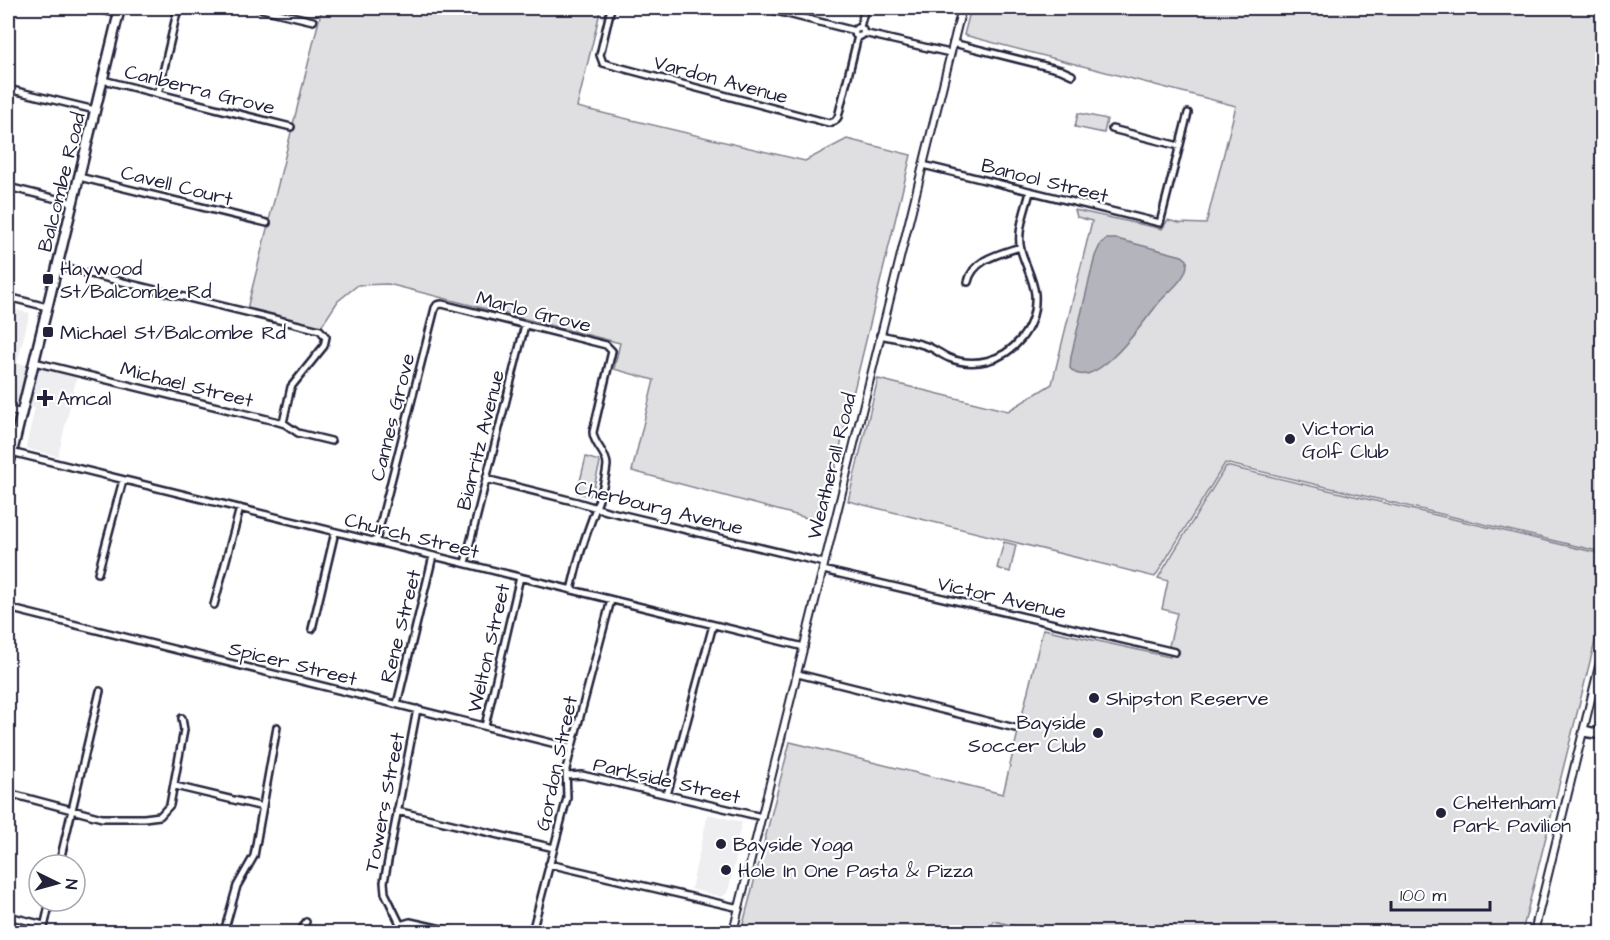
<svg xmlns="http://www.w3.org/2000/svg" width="1610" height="940" font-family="'Architects Daughter',sans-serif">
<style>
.built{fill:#eeeef1}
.green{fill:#dfdfe2;stroke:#80808e;stroke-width:1.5}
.water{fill:#b4b4bc;stroke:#7a7a88;stroke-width:1.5}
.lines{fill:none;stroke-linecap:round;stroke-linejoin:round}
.minor-casing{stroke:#22223b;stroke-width:10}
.tertiary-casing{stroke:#22223b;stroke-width:10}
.primary-casing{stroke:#22223b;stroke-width:13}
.minor{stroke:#fff;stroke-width:5}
.tertiary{stroke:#fff;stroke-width:6}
.primary{stroke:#fff;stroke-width:8}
.poi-dot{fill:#22223b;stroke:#fff;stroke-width:2}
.labels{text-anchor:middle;stroke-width:4.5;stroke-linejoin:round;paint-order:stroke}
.street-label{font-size:20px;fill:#22223b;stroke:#fff}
.poi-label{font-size:20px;fill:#22223b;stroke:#fff;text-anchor:start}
</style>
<rect width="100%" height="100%" fill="#fff"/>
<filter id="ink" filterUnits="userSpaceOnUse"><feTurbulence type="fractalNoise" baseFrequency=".0167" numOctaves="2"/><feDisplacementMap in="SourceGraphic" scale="12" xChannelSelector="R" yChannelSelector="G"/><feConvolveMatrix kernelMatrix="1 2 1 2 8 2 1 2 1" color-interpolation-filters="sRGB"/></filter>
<g filter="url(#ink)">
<!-- built -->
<path class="built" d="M8,308L30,313L17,363L77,376L58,456L28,449L26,446L35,408L8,401Z
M708,814L742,822L736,844L739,845L728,892L722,897L691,889Z"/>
<!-- green -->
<path class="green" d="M322,8H601L577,107L805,161L847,139L911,155L822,522L632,471L654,380L614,369L620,343L388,284L358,285L338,301L321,327L247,309Z
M971,8H1602V552L1225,463L1155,577L848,501L878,379L1008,411L1052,384L1092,221L1077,217L1075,210L1162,229L1168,220L1179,223L1206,224L1236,106L964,35Z
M1078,113L1107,119L1104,133L1075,127Z
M586,457L599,461L600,463L592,494L589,496L577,493Z
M1226,466L1602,554V614L1522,932H1043L993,921L990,932H741L790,742L1003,794L1043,629L1170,657L1169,646L1177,613L1162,609L1168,581L1158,578Z
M1004,542L1016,545L1010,572L997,568Z"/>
<!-- water -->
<path class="water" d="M1107,239H1117L1182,256L1187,260C1189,280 1167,291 1157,305C1145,320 1092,397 1070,368L1071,356L1095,256L1101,243Z"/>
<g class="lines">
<defs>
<path id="minor" d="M93,8L119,14
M258,8L313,21
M611,8L600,55L603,63L829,123L835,121L838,117L858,36
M764,8L855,31
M860,27L865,8
M854.5 32a4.5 4.5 0 1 1 9 0a4.5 4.5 0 1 1-9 0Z
M863,33L950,53
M953,43L1061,70L1072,75
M103,80L291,127
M8,89L95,110
M158,94L178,8
M1112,129L1179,146
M923,165L1160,223L1188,113
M79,177L267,223
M8,187L73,203
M57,266L320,330L326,337L324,346L291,387L283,423
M968,282C973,259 1000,254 1020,247
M8,297L47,307
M880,335C896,339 914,341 929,347C936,350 942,355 949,358C974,368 1003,361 1020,340C1031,327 1036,311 1035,294C1033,278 1025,265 1021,250C1016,232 1026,209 1030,192
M34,362L275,421L285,424L298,433L331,441
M11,452L804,647
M486,479L577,502L607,511L824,563
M376,541L435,308L437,305L442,304L606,345L612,351L593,432C593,444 607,453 607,465C605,490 590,521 583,545C578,559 575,575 571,590
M465,563L525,325
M823,570L1175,652
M98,573L123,480
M214,605L240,508
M8,608L572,748
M312,629L335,532
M798,674L1015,728
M397,704L433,556
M8,713H10
M485,726L520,577
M1584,729L1600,733
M1583,733L1602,736
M566,776L582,775L762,817
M175,786L263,807
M8,793L102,818H144L160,816L170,805L184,730L182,718
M667,795L713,625
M397,811L554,848
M549,864L739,908
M59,865L100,691
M8,916L44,925
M400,925L410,922L455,932
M43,932L50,901
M224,932L237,886L254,856L277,727
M300,932L306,922
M404,932L385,893L384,882L417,709
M532,932L567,798L566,769L611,600"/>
<path id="tertiary" d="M8,410L21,413
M733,932L962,8
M1534,932L1602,654"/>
<path id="primary" d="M8,469L120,8"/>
</defs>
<!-- minor casing -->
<use href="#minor" class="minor-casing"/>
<!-- tertiary casing -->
<use href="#tertiary" class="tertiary-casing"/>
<!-- primary casing -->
<use href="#primary" class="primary-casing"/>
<!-- minor -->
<use href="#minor" class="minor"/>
<!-- tertiary -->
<use href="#tertiary" class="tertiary"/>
<!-- primary -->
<use href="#primary" class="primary"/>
</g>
</g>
<!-- markers -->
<g class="poi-dot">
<rect x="42" y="273" width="12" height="12" rx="3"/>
<rect x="42" y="326" width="12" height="12" rx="3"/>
<path d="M42 389h6v6h6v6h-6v6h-6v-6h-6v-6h6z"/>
<circle cx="1290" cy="439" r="6"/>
<circle cx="1094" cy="698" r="6"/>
<circle cx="1098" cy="733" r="6"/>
<circle cx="1441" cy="813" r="6"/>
<circle cx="721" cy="844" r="6"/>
<circle cx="726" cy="870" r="6"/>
</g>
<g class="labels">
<!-- street labels -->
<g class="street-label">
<text transform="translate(721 79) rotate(15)" y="7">Vardon Avenue</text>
<text transform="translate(200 89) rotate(14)" y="7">Canberra Grove</text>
<text transform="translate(1045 180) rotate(14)" y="7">Banool Street</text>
<text transform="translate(61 182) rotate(-76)" y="7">Balcombe Road</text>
<text transform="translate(177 185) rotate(14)" y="7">Cavell Court</text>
<text transform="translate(534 311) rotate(14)" y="7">Marlo Grove</text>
<text transform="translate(187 384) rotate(14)" y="7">Michael Street</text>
<text transform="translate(392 417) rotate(-76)" y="7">Cannes Grove</text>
<text transform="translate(480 440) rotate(-76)" y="7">Biarritz Avenue</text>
<text transform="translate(831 466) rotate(-76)" y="7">Weatherall Road</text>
<text transform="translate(659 507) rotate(14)" y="7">Cherbourg Avenue</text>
<text transform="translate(412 535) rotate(14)" y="7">Church Street</text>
<text transform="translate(1002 597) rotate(13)" y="7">Victor Avenue</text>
<text transform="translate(400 626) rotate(-76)" y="7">Rene Street</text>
<text transform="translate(488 648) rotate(-77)" y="7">Welton Street</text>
<text transform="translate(293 663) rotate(14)" y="7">Spicer Street</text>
<text transform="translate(556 763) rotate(-78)" y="7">Gordon Street</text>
<text transform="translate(667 780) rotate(13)" y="7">Parkside Street</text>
<text transform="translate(384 802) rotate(-79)" y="7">Towers Street</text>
</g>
<!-- poi labels -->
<g class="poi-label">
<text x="60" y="275">Haywood<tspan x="60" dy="23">St/Balcombe Rd</tspan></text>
<text x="60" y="339">Michael St/Balcombe Rd</text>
<text x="57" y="405">Amcal</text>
<text x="1302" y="435">Victoria<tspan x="1302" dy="23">Golf Club</tspan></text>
<text x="1106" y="705">Shipston Reserve</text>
<text x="1086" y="729" text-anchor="end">Bayside<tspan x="1086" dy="23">Soccer Club</tspan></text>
<text x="1453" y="809">Cheltenham<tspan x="1453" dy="23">Park Pavilion</tspan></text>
<text x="733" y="851">Bayside Yoga</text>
<text x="738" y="877">Hole In One Pasta &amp; Pizza</text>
</g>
</g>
<!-- margin -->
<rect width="1610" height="940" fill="none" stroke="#fff" stroke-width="30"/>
<rect x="15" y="15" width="1580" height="910" fill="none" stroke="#22223b" stroke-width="2" filter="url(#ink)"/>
<!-- north arrow -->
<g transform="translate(57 883) rotate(95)"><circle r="28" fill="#ffffff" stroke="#a7a7b1" stroke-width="1.5"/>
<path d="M0-4.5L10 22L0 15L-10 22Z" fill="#22223b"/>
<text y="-9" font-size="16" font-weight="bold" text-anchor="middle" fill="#22223b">N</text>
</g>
<!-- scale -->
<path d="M1391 901v9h99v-9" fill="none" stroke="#22223b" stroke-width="3"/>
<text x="1400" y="901" font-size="18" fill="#22223b" stroke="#ffffff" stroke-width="4.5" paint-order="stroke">100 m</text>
</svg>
